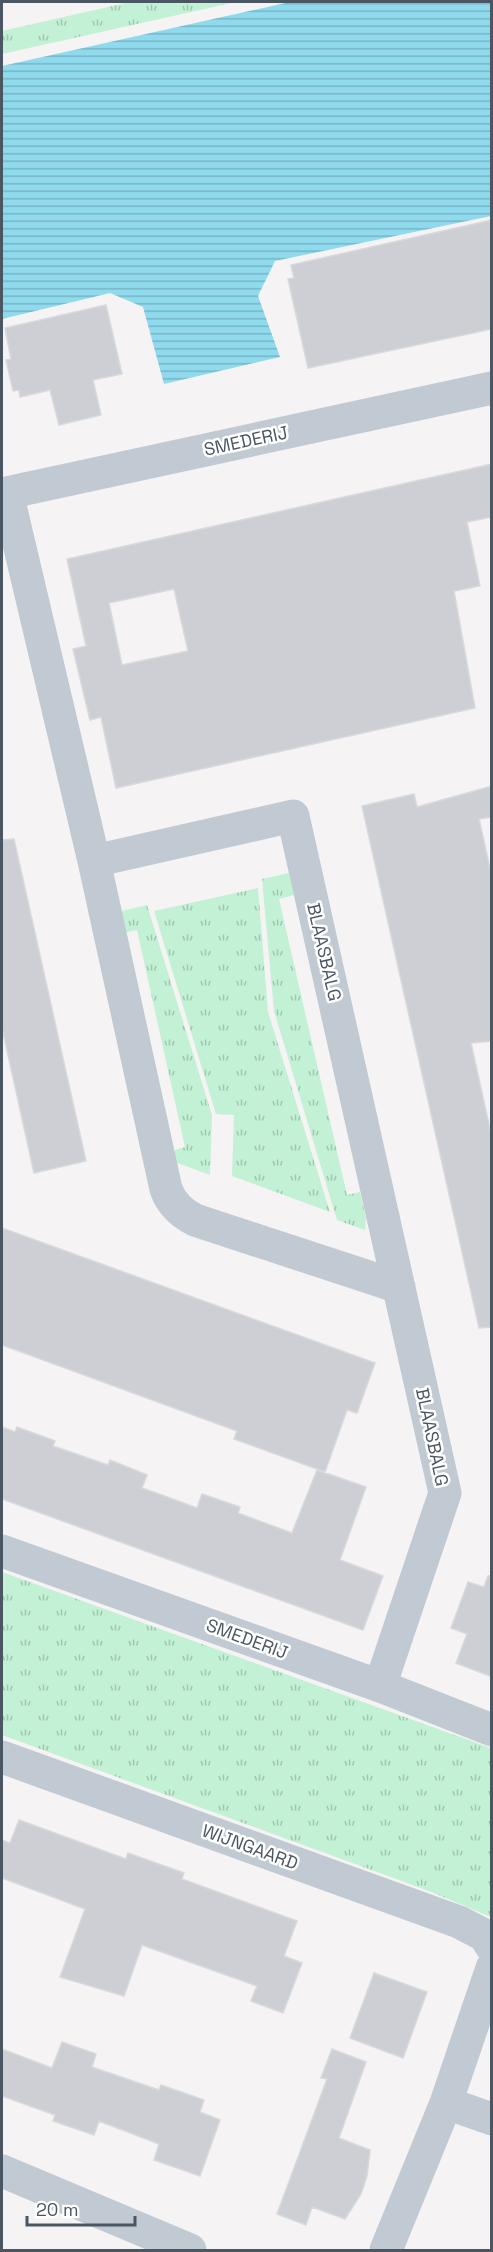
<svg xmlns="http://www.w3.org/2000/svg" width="493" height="2252" font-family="'Space Grotesk',sans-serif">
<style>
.grass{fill:url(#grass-tufts)}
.water{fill:url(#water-rules)}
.building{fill:#cdcfd5;stroke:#d7d9de;stroke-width:1.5;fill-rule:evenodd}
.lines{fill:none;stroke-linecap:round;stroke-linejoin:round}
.minor{stroke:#c1cad2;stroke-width:33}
.labels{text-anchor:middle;stroke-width:5;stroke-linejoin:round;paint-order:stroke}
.street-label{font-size:18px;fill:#4a5661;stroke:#fff}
</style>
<defs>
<pattern id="grass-tufts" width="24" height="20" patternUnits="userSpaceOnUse" patternTransform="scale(1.5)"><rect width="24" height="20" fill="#c3f1d5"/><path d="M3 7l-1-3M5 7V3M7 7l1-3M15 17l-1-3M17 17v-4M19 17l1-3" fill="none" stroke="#a0c6b0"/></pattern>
<pattern id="water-rules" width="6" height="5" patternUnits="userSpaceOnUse" patternTransform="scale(1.5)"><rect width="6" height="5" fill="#90daee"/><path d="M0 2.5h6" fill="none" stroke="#78b4c4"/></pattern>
</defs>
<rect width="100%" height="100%" fill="#f5f3f3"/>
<!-- grass -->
<path class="grass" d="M130,2H236L2,54V31Z
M289,873L294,895L279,899L347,1195L360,1192L366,1218L365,1230L337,1220L274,1011L262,879Z
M258,888L268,1012L330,1212L232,1176L234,1115L216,1114L154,911Z
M147,905L212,1115L210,1175L175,1162L172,1151L185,1147L137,930L123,933L118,912Z
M2,1572L491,1748V1917L429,1891L2,1735Z"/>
<!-- water -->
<path class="water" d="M290,2H491V216L275,261L258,296L280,357L164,384L143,307L110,293L2,319V66Z"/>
<!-- building -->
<path class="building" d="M492,220V329L308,368L288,279L294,278L291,265Z
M106,305L122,374L93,380L101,415L59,425L50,390L20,397L19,390L13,391L6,360L11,359L5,328Z
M492,464V517L467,522L480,586L454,591L475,708L116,788L101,717L90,720L73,649L86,646L67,559ZM174,589L188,651L122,665L109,603Z
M492,786V817L479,819L492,877V1041L471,1043L492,1138V1327L479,1328L362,806L414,794L417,807Z
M14,839L86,1161L34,1173L2,1028V840Z
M2,1228L375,1363L357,1413L347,1410L325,1472L234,1439L237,1431L2,1345Z
M2,1427L15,1432L17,1427L55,1441L53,1446L108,1465L110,1460L147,1475L142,1488L170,1498L197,1508L202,1494L240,1507L238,1513L292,1533L317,1470L366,1487L340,1560L383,1576L363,1630L2,1499Z
M488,1576H492V1677L456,1663L467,1634L451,1628L468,1582L484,1587Z
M19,1820L126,1859L128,1853L184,1873L182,1879L297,1921L284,1956L302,1963L283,2013L251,2001L257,1986L142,1945L124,1996L60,1977L85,1909L2,1878V1840L10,1843Z
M374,1973L427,1992L403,2058L350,2038Z
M62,2042L96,2054L92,2067L159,2090L161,2085L204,2100L200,2112L220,2120L200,2176L154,2160L159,2144L99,2121L94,2135L53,2121L55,2115L2,2096V2049L52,2068Z
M332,2049L366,2062L339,2138L370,2150L367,2176L361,2194L345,2219L312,2207L306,2225L277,2214L327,2079L321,2078Z"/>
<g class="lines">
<!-- minor -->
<path class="minor" d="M7,493L94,861
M2,494L492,388
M2,1551L380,1686L492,1730
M380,1686L445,1493L293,816L94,861L166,1189C171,1203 181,1213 195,1220L399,1287
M2,1757L459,1922L484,1935L492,1947
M446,2103L492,2119
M2,2171L190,2250
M386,2250L446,2103L492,1968"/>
</g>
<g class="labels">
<!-- street labels -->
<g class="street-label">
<text transform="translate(246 441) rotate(-12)" y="6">SMEDERIJ</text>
<text transform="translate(324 952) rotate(77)" y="6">BLAASBALG</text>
<text transform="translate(432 1437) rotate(78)" y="6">BLAASBALG</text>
<text transform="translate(247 1639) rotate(20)" y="6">SMEDERIJ</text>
<text transform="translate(250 1847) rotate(20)" y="6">WIJNGAARD</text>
</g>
</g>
<!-- border -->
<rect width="493" height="2252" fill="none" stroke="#4a5661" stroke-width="6"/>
<!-- scale -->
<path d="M27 2216v9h108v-9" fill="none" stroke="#4a5661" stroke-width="3"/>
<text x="36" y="2216" font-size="18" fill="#4a5661" stroke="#ffffff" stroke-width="4.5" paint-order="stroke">20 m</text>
</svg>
